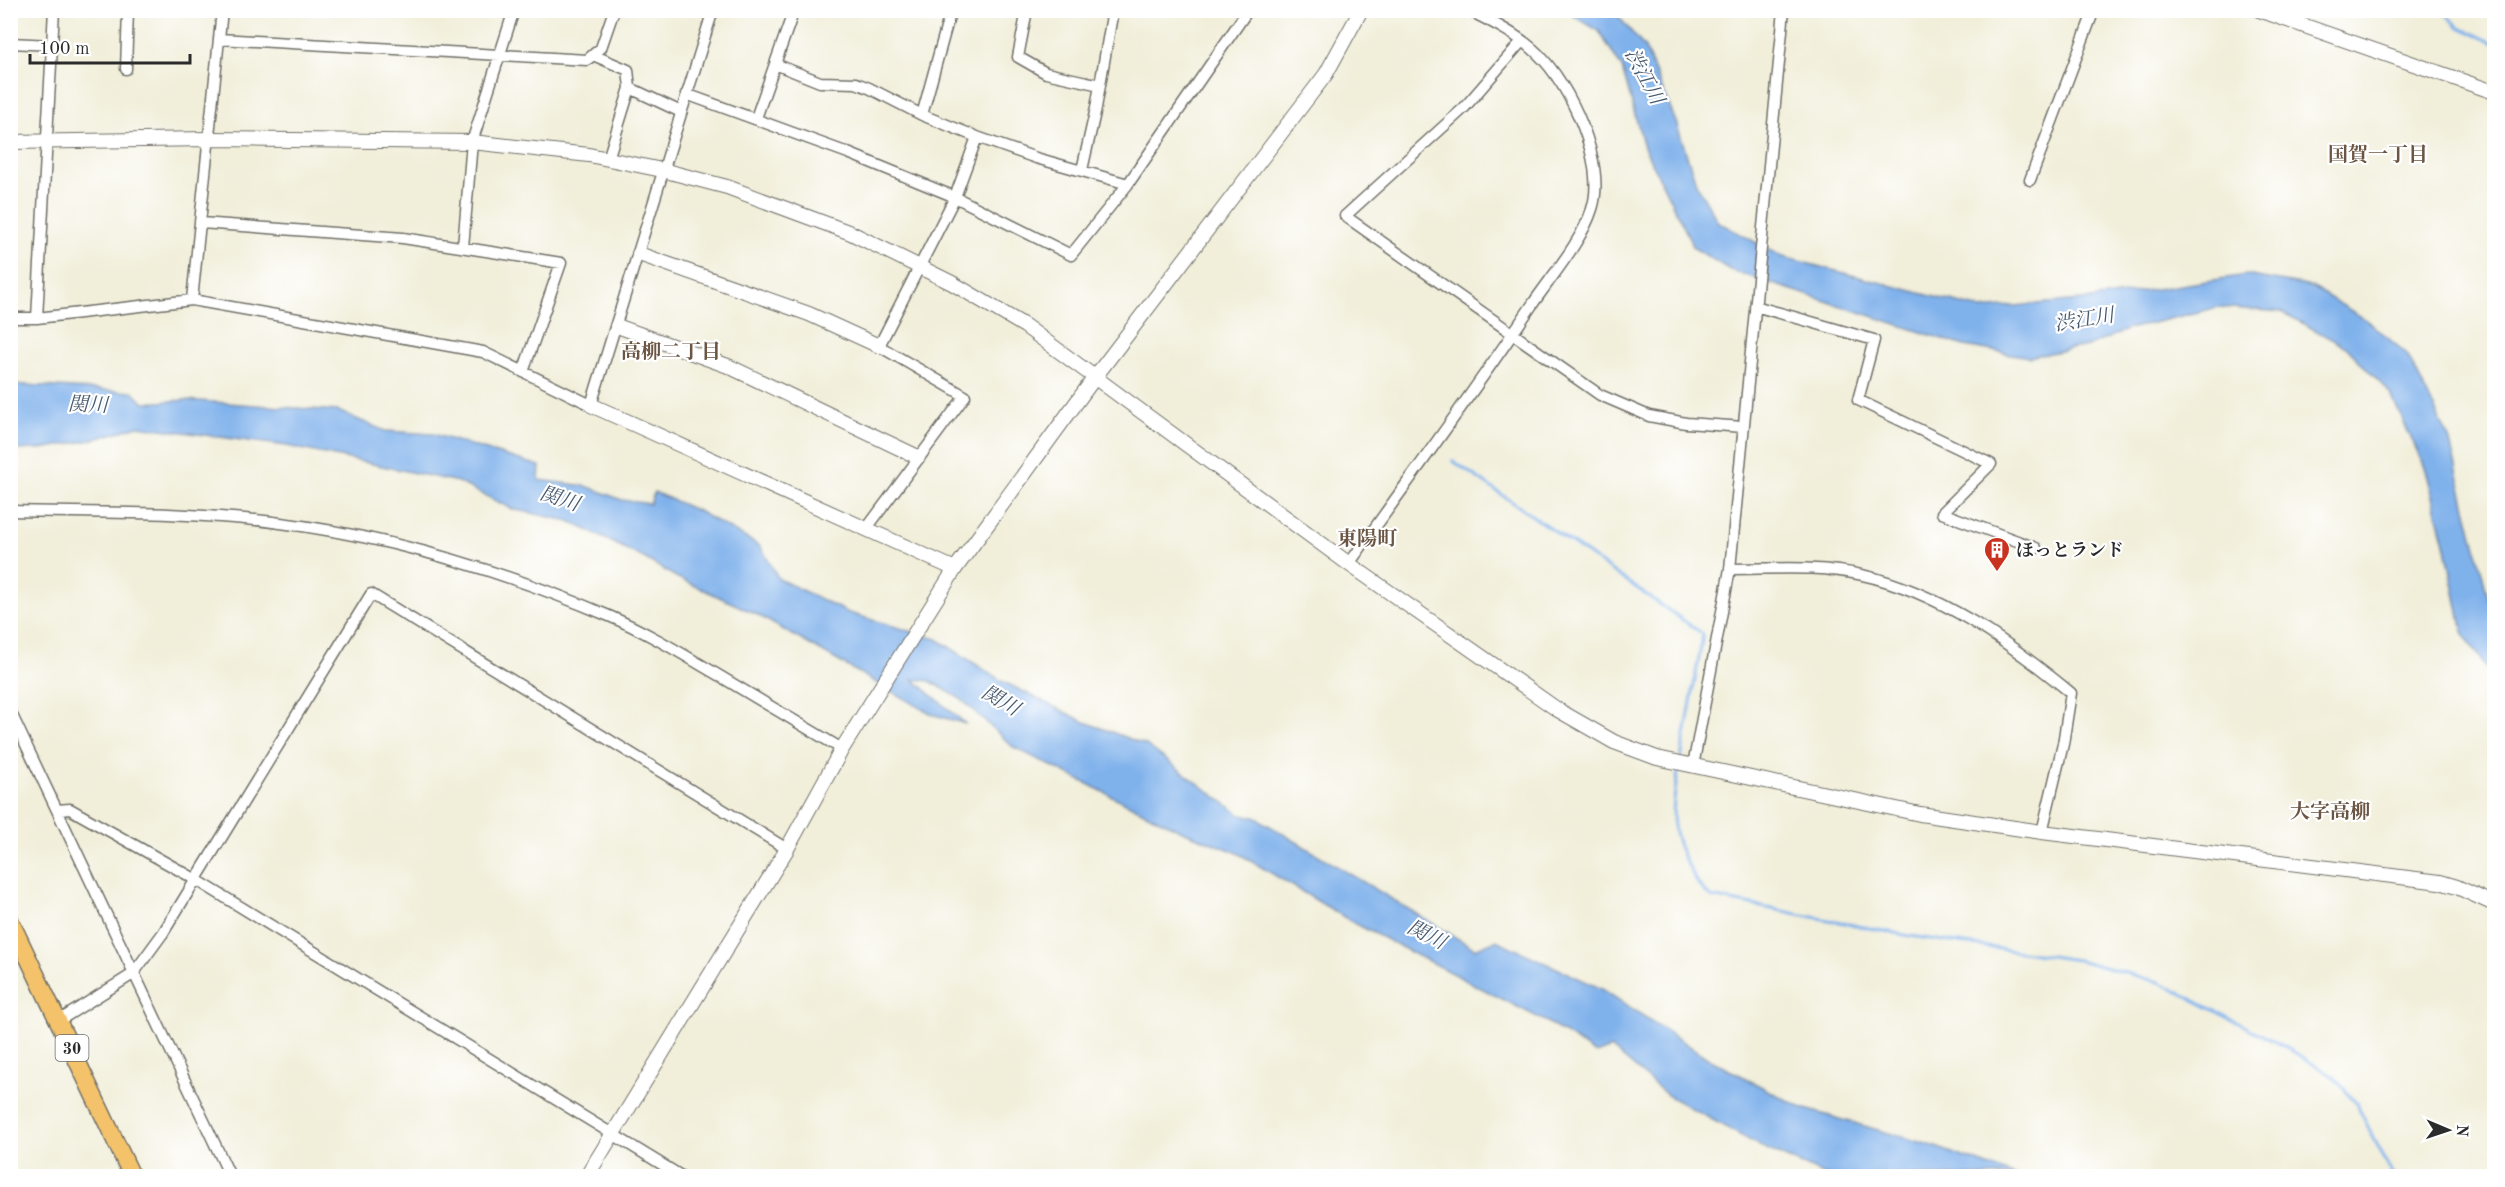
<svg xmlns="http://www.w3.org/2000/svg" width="2505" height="1187" font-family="'Old Standard TT','Noto Serif JP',serif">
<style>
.water{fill:#7fb1eb;stroke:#556e8b;stroke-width:1.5}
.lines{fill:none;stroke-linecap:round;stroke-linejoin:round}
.stream{stroke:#7fb1eb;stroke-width:3}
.minor-casing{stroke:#706f68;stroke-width:13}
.tertiary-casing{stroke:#706f68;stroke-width:16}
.primary-casing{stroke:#706f68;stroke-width:19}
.minor{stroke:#fff;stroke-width:10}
.tertiary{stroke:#fff;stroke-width:14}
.primary{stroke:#f3c26a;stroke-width:16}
.labels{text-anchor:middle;stroke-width:4.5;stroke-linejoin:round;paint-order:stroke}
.shield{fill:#fff;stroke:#6b6b6b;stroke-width:1.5}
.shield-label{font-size:16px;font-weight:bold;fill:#2b2b2b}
.poi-label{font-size:18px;font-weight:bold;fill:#2b2b2b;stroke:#fff;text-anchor:start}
.water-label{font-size:20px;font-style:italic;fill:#485a6e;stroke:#fff}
.neighbourhood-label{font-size:20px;font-weight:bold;fill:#6b5644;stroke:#fff}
</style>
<rect width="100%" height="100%" fill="#fff"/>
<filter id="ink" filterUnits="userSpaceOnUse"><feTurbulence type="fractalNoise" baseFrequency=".0167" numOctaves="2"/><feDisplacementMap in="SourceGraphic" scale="12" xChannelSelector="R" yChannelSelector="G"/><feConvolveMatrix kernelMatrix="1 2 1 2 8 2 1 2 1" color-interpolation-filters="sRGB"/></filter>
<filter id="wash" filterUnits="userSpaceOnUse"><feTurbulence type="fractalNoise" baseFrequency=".008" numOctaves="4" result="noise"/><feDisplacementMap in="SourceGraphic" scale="24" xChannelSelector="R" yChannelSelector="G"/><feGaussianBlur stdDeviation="1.35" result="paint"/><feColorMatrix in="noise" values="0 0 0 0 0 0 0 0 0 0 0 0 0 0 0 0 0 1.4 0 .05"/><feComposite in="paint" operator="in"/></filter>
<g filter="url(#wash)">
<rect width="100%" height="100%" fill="#f1eed9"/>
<!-- water -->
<path class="water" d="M1566,11H1614L1645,48L1676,122L1696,183L1718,222L1783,257L1981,309L2092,299L2246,275L2312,287L2365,319L2407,354L2449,438L2494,621V681L2463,632L2445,543L2426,470L2390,393L2346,347L2282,312L2219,307L2128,329L2092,345L2029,357L1964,346L1730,270L1694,248L1644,147L1622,68L1599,31Z
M11,384L133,392L144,403L185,400L338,411L385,431L433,434L540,466L539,480L586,486L622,500L650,504L654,492L698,511L760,546L779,579L849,613L937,639L1000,680L1085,722L1146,745L1241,815L1255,817L1475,949L1496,940L1602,989L1709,1059L1802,1108L1930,1145L2016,1176H1827L1760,1146L1667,1095L1611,1048L1596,1054L1547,1022L1354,923L1238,853L1180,830L1013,747L961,699L930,681L913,679L966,724L931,714L756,614L676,577L644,558L569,521L512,509L458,482L287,446L138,426L92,440L41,449L11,450Z"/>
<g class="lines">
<!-- stream -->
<path class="stream" d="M2442,10L2459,27L2494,43
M1453,461L1703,634L1681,758
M1679,767C1671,810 1668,833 1691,871C1697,882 1701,890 1711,897L1910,936L2078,960L2159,982L2289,1049L2334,1077L2356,1103L2393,1176"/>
</g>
</g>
<g filter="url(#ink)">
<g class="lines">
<defs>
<path id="minor" d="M1027,10L1018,57L1046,73L1100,85
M219,39L587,60L601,48L614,10
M1522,41L1464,108L1345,216L1600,395L1649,416L1686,423L1744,427
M10,43L52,45
M593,55L628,70L630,88L681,112
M775,64L820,82L856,83L869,88L922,115L977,137L1036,158L1128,184
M126,69L128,10
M686,94L848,153L955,197L1071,255L1128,184L1248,10
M922,115L951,10
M756,118L794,10
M608,159L630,88
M1082,170L1096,108L1113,10
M2030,180L2094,10
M201,223L403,238L561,263L523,372
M463,247L472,142L514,10
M192,300L222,10
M1755,306L1874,340L1858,400L1991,464L1942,513L2036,548
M10,318H37L192,300L483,352L591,405L713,10
M37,318L54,10
M10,511C98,513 186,511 273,522C388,536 503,571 609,616C645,631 679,652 713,672C756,698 799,723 842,749
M867,528L965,396L879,346L955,197L977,137
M1349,564C1410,478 1473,393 1532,305C1551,277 1582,241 1592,209C1607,164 1570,84 1537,53C1519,35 1490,21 1468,10
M1730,569C1773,569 1819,565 1862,575C1940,592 2010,643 2071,693L2063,744L2042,832
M10,711L230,1176
M1693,766L1730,569L1784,10
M57,810L70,809L195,879L681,1176
M60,1020L133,974L163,933L371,594L787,849"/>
<path id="tertiary" d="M2259,10L2494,92
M10,142L209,139L472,142L589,155L662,170L727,187L851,233L952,283L1025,326L1349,564L1558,710L1614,742L1657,758L1920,814L2042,832L2440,882L2457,887L2494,904
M639,254L809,314L879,346
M617,326L728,366L918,457
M591,405L955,569
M587,1176L787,849L842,749L955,569L1095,377L1326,74L1361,10"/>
<path id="primary" d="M10,920L132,1176"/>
</defs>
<!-- minor casing -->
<use href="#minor" class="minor-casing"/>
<!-- tertiary casing -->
<use href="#tertiary" class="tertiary-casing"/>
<!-- primary casing -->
<use href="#primary" class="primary-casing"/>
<!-- minor -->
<use href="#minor" class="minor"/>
<!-- tertiary -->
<use href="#tertiary" class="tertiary"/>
<!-- primary -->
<use href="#primary" class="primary"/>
</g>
</g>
<!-- icons -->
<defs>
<symbol id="building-pin" viewBox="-11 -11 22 30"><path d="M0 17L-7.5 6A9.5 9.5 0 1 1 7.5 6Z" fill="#c8321e" stroke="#fff"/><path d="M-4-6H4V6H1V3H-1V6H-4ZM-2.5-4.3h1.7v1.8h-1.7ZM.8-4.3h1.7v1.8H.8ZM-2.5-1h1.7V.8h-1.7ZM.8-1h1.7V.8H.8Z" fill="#fff"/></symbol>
</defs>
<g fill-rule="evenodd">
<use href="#building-pin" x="1982" y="535" width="30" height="40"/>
</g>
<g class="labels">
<!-- shield labels -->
<rect class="shield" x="55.5" y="1035" width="33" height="26" rx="4.5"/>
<g class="shield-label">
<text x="72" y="1054">30</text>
</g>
<!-- poi labels -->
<g class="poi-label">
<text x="2016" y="556">ほっとランド</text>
</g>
<!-- water labels -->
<g class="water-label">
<text transform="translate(1645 76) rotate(62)" y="7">渋江川</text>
<text transform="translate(2084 319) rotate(-9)" y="7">渋江川</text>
<text transform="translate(88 404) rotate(2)" y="7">関川</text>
<text transform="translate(560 498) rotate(18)" y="7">関川</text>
<text transform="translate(1001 700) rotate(30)" y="7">関川</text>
<text transform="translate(1427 934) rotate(27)" y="7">関川</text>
</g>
<!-- neighbourhood labels -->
<g class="neighbourhood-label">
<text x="2378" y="161">国賀一丁目</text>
<text x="671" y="358">高柳二丁目</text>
<text x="1367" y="545">東陽町</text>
<text x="2330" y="818">大字高柳</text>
</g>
</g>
<!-- margin -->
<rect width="2505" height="1187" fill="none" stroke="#fff" stroke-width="36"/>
<!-- north arrow -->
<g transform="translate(2448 1130) rotate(92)" stroke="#ffffff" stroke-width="4.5" paint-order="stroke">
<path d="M0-4.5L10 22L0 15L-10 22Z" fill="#2b2b2b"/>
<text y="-9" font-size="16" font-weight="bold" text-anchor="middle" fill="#2b2b2b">N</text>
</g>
<!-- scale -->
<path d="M30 54v9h160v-9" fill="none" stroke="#2b2b2b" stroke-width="3"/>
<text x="39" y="54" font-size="18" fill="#2b2b2b" stroke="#ffffff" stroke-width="4.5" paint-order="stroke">100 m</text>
</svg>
